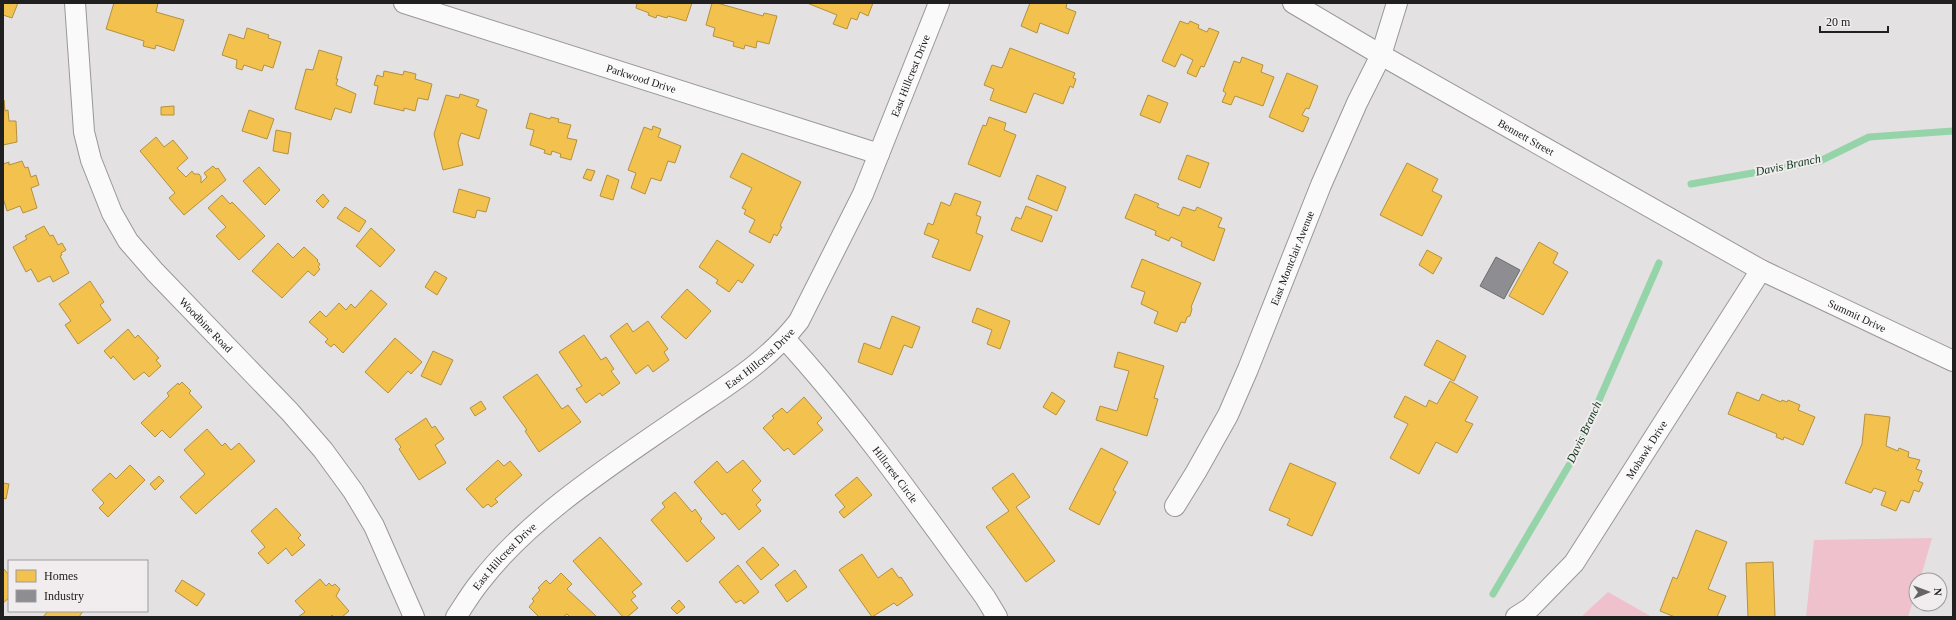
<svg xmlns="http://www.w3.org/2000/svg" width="1956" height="620" font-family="'Times New Roman',serif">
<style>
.green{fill:#efc1cd}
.homes{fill:#f2c14e;stroke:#b39140}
.industry{fill:#8d8d92;stroke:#6d6c70}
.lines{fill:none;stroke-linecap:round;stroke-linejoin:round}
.stream{stroke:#95d4a9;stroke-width:7}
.minor-casing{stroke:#999798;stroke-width:22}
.minor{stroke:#fbfafb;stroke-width:20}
.labels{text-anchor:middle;stroke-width:4;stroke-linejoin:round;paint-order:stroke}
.street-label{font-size:11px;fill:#212020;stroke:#f1edee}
.water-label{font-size:12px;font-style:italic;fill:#0e341c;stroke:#f1edee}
</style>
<rect width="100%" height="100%" fill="#e3e1e2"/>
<!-- green -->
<path class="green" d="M1932,538L1920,580H1916V592L1908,617H1806L1814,540Z
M1608,592L1652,617H1581Z"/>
<!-- homes -->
<path class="homes" d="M3,3H18L12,18L3,15Z
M114,3H158L156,12L184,20L174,51L156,45L155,49L143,46L144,41L106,29Z
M637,3H692L686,21L668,16L667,18L657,15L656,18L648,15L649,13L636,8Z
M712,3H717L763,16L764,13L777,16L769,44L757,41L756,48L745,45L744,49L733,46L734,42L713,36L715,28L706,25Z
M807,3H873L868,16L860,12L857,20L851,18L847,29L833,24L837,15Z
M1030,3H1067L1066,8L1076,12L1068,34L1040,23L1037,33L1021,26Z
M1180,21L1188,24L1190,21L1199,25L1198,28L1207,32L1209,28L1219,32L1204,67L1201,66L1196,77L1187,73L1193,60L1181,54L1175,67L1162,61Z
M247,28L269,35L268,38L281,42L273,68L264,65L262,71L244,65L242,70L236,68L237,60L222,55L229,34L244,39Z
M1010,48L1075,73L1073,78L1076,79L1073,88L1070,86L1063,104L1034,93L1026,113L990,100L994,89L984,85L992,65L1002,68Z
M319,50L342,57L336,79H338L336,85L356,94L351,113L335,108L331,120L295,109L306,69L313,70Z
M1242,57L1263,65L1261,72L1274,77L1263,106L1235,96L1231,105L1222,102L1226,93L1223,91L1234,61L1240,63Z
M384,71L403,75L404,71L416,74L415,79L432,84L428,100L418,98L415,111L404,108V111L374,104L378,86L374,85L377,75L383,77Z
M1287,73L1318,86L1309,109L1306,108L1302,115L1309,118L1303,132L1269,117Z
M460,94L479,100L476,106L487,110L479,139L461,133L458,143L463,165L443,170L434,134L446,95L459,98Z
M1148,95L1168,103L1160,123L1140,115Z
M4,100L5,111L8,110L9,121H16L17,142L3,145Z
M174,106V115H161V107Z
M249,110L274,119L267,139L242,131Z
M530,113L550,119L551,117L559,119L558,122L571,125L567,138L577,140L571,160L560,157L561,154L552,151L551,155L544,153L545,150L530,145L534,130L526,128Z
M989,117L1006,123L1004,130L1016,135L1000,177L968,164L983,125L986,126Z
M653,126L661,129L658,137L681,146L675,163L668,161L661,181L651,178L645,194L631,188L636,173L628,170L644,127L652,130Z
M276,130L291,133L288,154L273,151Z
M156,137L164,147L173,140L188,158L177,168L186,177L192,171L194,174H199L201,177V183L207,177L204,173L213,166L216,169L218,168L226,180L184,215L169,198L175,193L140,151Z
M742,153L801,182L780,226L782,227L777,236L774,234L770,243L749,232L755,220L744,214L746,210L742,208L752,188L730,177Z
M1187,155L1209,163L1200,188L1178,179Z
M22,161L25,168L28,167L31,177L36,175L39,185L31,188L37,208L23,213L20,206L7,211L3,198V164L9,162V165Z
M1407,163L1438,179L1432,191L1442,196L1422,236L1380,215Z
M259,167L280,190L265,205L243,181Z
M587,169L595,171L591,181L583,178Z
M607,175L619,180L613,200L600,196Z
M1037,175L1066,187L1057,211L1028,199Z
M459,189L490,198L486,212L477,210L475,218L453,212Z
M955,193L981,202L976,215L981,217L976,233L983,236L970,271L932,257L939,240L924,234L928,223L933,225L941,202L950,206Z
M323,194L329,201L323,208L316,201Z
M1135,194L1159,204L1157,207L1179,216L1183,207L1195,211L1197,207L1222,218L1218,227L1225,229L1214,261L1181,246L1182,242L1171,237L1169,241L1155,235L1156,231L1125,218Z
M222,195L230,204L232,202L265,236L239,260L216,236L226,227L208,208Z
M1026,206L1052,216L1042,242L1011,230L1016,217L1021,219Z
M345,207L366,221L359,232L337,218Z
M44,226L50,236L53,235L58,245L62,243L66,250L61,253L62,255L60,256L69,273L53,282L50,276L38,282L31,269L26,272L13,247L27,239L25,236Z
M371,228L395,250L380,267L356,246Z
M717,240L754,265L742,283L738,280L729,292L716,283L718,280L699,267Z
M1539,242L1558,253L1553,263L1568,272L1543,315L1509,296Z
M278,243L293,258L304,247L318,260L317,261L320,264L318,267L320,269L314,276L308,271L282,298L252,271Z
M1427,250L1442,258L1433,274L1419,265Z
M1142,259L1201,283L1191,307L1192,309L1190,316L1187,317L1185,323L1181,322L1177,332L1154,323L1158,312L1141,304L1145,292L1131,287Z
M435,271L447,278L437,295L425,287Z
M90,281L104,302L100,305L111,320L78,344L65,325L71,321L59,304Z
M687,289L711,311L686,339L661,317Z
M371,290L387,304L343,353L334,344L331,347L325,342L328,339L309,322L320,311L326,317L339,303L346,310L351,304L355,308Z
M977,308L1010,321L1000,349L987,344L992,330L972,322Z
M892,316L920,327L912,348L904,345L892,375L858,362L864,343L880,349Z
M648,321L668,349L664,352L669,360L653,372L648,365L636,374L610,336L627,323L633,332Z
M128,329L135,338L138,335L159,358L156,360L161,366L149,377L144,372L134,380L113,356L111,359L104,351Z
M584,335L601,360L606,357L614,369L611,371L620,383L602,396L600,393L586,403L576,389L582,386L559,352Z
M395,338L422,362L411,374L408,371L388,393L365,372Z
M1437,340L1466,356L1454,381L1424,365Z
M433,351L453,360L441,385L421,376Z
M1118,352L1164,366L1154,398L1158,399L1147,436L1096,420L1100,406L1117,411L1129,371L1114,367Z
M537,374L562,409L568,405L581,422L539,452L525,431L527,430L503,397Z
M1450,381L1478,397L1465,421L1473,424L1457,453L1436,442L1419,474L1390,458L1408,424L1394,417L1405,396L1426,407L1429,400L1437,404Z
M182,382L191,391L189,393L202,407L170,438L162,430L155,437L141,423L169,396L167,393L178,383L179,385Z
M1052,392L1065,401L1056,415L1043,407Z
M1737,392L1759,401L1762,394L1781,402L1782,400L1787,402L1788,400L1800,405L1798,410L1815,417L1803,445L1784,437L1783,440L1776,437L1777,434L1728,414Z
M804,397L822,418L817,423L823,430L794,455L788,448L784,451L763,428L774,418L772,416L782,408L787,413Z
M481,401L486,409L475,416L470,408Z
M1865,414L1890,417L1886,446L1898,451L1899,448L1909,452L1908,457L1920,460L1916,469L1922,471L1918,481L1923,483L1919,492L1914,490L1909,503L1901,500L1896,511L1881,505L1886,492L1874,488L1871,493L1845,483L1862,444Z
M426,418L432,428L435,426L444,439L435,445L446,463L419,480L399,449L401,447L395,439Z
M207,429L222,446L225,443L231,450L239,443L255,461L196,514L180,497L205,474L184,450Z
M1101,448L1128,462L1113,490L1116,492L1099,525L1069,509Z
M498,460L504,466L510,461L522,475L495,499L498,502L491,507L488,504L483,508L466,489Z
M743,460L761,481L752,490L761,500L756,505L761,511L739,530L725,513L722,515L694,482L717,461L727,473Z
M1290,463L1336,483L1312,536L1287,525L1290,519L1269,510Z
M130,465L145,480L108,517L99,508L104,503L92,490L110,473L116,479Z
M1013,473L1030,497L1016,507L1055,561L1026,582L986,527L1009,511L992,488Z
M159,476L164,481L155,490L150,484Z
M857,477L872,495L844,518L839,512L845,507L835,495Z
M3,483L9,484L6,499L3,498Z
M675,492L692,512L695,509L702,519L700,521L715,538L687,562L651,520L665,507L662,503Z
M276,508L301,535L298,538L305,545L292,556L286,548L268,564L258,553L265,547L251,531Z
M1696,530L1727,542L1708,589L1726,596L1717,617H1675L1660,611L1673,577L1677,579Z
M600,537L642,584L632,592L636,596L631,600L638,608L627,617H623L573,561Z
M763,547L779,565L761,580L746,562Z
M862,554L878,578L892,568L899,578L901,577L913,595L897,606L894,603L872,617L839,570Z
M1773,562L1775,617H1748L1746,563Z
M738,565L759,592L744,604L741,600L736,603L719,582Z
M3,568L9,575V598L3,603Z
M795,570L807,587L787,602L775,585Z
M561,573L572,584L567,589L597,617H570L567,614L563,617H539L529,607L534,601L532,599L540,590L538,588L546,580L550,584Z
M320,579L326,586L329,583L332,586L335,584L340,589L336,596L349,611L342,617H334L332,615L330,617H298L305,612L295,601Z
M182,580L205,594L197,606L175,591Z
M679,600L685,607L677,614L671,608Z
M48,611H83L79,617H43Z"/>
<!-- industry -->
<path class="industry" d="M1496,257L1520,270L1504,299L1480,286Z"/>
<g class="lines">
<!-- stream -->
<path class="stream" d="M1691,184L1820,161L1869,137L1953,131
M1493,594L1575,455L1659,263"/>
<defs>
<g id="minor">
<path id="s1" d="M75,3L84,132L91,160L112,213L128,241L155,272L290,412L323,450L353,491L374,526L414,617"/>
<path id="s2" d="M404,3L879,154"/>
<path id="s3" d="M1293,3L1381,55L1761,270L1953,361"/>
<path id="s4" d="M785,339C858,419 921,509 985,597L997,617"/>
<path id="s5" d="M1175,506L1196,472L1228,415L1248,369L1321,185L1357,103L1381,55L1397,3"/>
<path id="s6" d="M456,617C464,605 471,593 480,582C531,515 619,460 688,412C728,385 769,360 799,321L863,194L939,3"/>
<path id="s7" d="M1516,617L1530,608L1574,563L1761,270"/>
</g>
</defs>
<!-- minor casing -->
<use href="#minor" class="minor-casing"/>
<!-- minor -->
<use href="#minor" class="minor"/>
</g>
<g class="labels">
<!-- street labels -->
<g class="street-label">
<text dy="4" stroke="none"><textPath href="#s6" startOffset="726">East Hillcrest Drive</textPath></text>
<text dy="4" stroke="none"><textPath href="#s2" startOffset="249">Parkwood Drive</textPath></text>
<text dy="4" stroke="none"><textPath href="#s3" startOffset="269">Bennett Street</textPath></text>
<text dy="4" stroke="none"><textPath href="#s5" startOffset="275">East Montclair Avenue</textPath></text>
<text dy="4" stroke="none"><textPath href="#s3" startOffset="645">Summit Drive</textPath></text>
<text dy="4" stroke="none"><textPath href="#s1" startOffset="362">Woodbine Road</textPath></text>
<text dy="4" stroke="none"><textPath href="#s6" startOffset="402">East Hillcrest Drive</textPath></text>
<text dy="4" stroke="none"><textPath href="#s7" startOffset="214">Mohawk Drive</textPath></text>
<text dy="4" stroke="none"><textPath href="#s4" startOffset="175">Hillcrest Circle</textPath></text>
<text dy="4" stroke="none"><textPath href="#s6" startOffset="78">East Hillcrest Drive</textPath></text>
</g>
<!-- water labels -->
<g class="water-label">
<text transform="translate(1788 165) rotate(-12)" y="4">Davis Branch</text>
<text transform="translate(1584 432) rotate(-65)" y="4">Davis Branch</text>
</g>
</g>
<!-- border -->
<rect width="1956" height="620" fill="none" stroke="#212020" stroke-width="8"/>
<!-- legend -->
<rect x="8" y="560" width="140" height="52" fill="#f1edee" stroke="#9e9b9c"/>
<rect x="16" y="570" width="20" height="12" fill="#f2c14e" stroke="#9e9b9c"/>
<text x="44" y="580" font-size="12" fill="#212020">Homes</text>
<rect x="16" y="590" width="20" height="12" fill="#8d8d92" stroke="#9e9b9c"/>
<text x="44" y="600" font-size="12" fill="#212020">Industry</text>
<!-- north arrow -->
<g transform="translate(1928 592) rotate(89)"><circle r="19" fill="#f1edee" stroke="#9e9b9c"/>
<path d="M0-3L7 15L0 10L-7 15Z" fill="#656464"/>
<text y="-6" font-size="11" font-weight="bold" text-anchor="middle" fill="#212020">N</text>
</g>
<!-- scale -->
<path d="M1820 26v6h68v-6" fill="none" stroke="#212020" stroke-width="2"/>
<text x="1826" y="26" font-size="12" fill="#212020" stroke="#f1edee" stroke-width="3" paint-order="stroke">20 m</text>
</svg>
